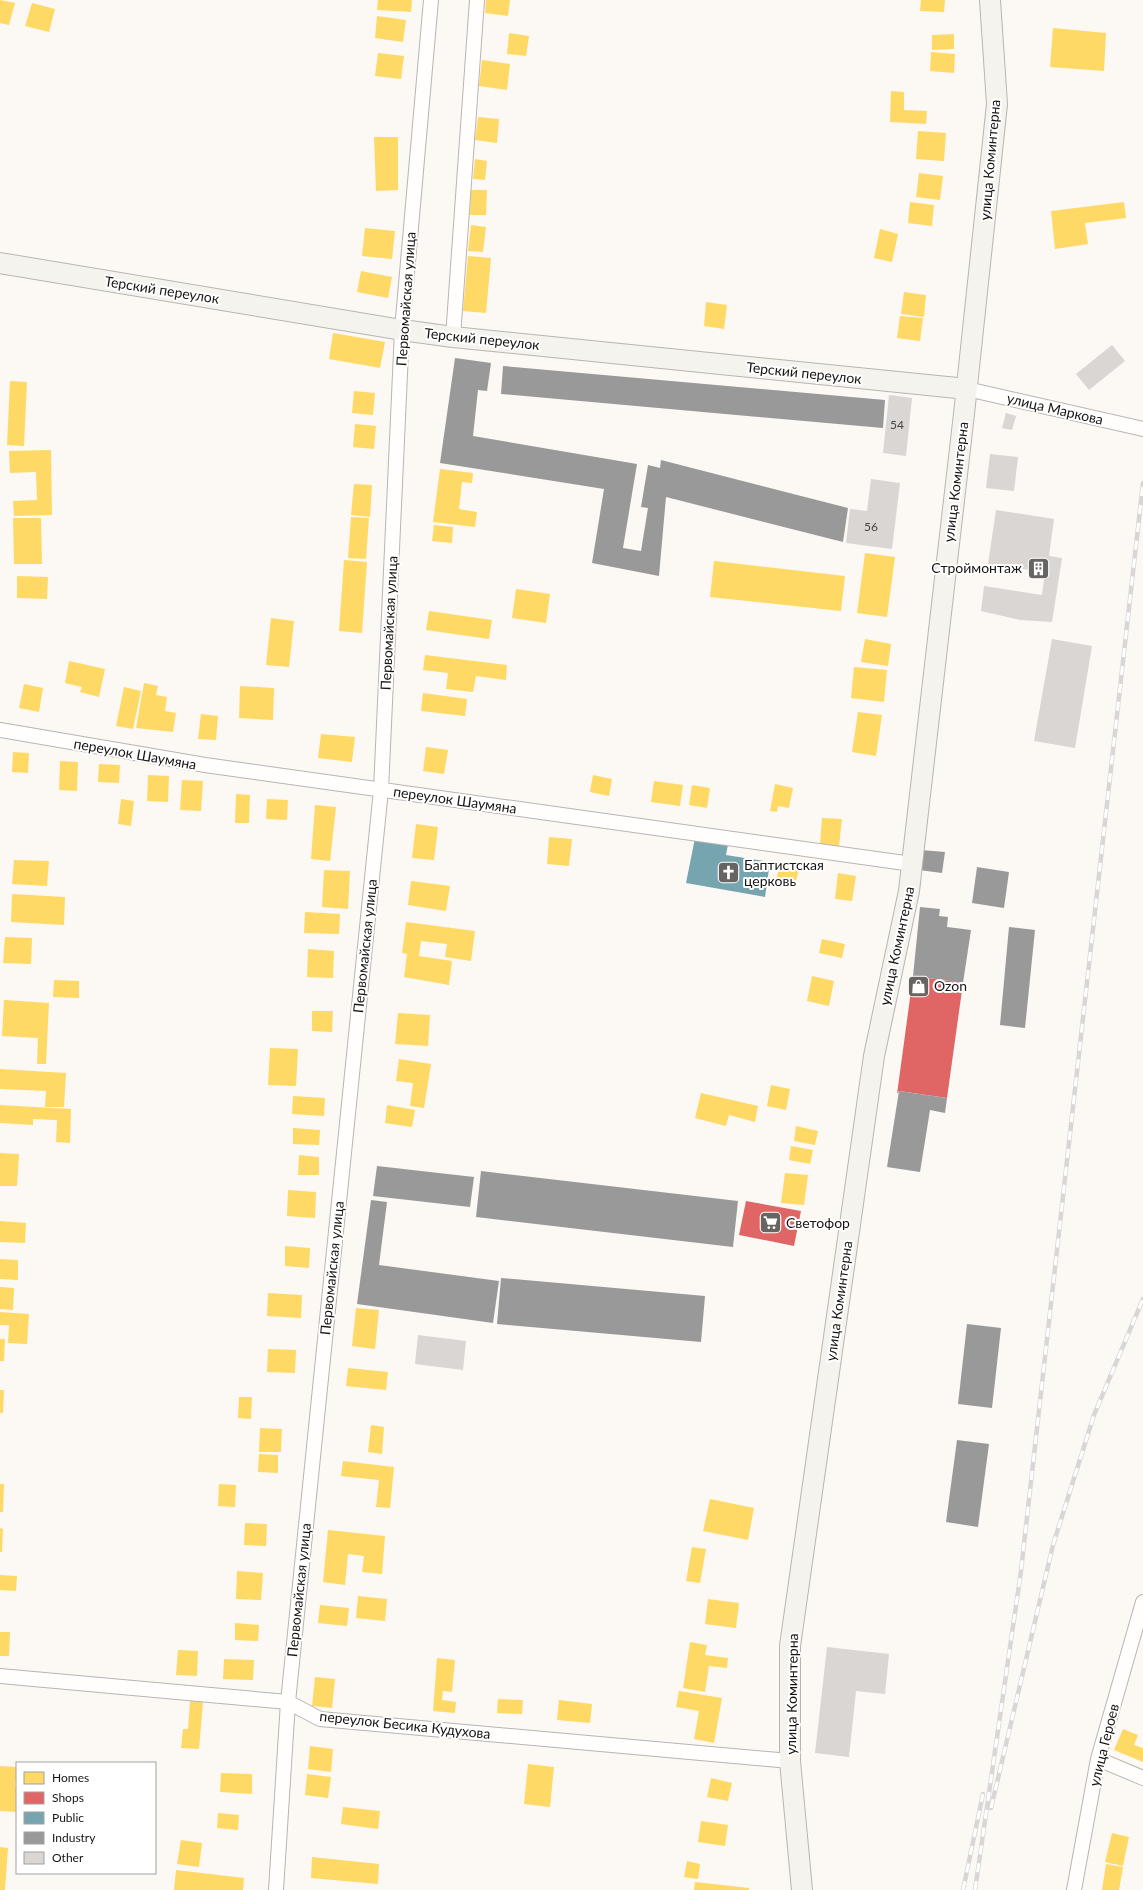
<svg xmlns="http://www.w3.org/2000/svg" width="1143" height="1890" font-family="Lato,sans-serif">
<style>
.homes{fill:#ffd966}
.shops{fill:#e06666}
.public{fill:#76a5af}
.industry{fill:#999}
.building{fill:#d9d6d3}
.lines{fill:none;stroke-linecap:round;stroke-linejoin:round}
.street-casing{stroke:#b8b5b2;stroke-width:16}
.secondary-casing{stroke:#b8b5b2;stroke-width:22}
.street{stroke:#fffefd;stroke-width:14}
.secondary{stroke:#f5f3ed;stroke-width:20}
.rail-casing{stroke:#d8d7d5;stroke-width:4.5}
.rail{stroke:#fff;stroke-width:3;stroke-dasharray:9;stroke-linecap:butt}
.labels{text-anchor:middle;stroke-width:4;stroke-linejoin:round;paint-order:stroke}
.number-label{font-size:12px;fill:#484543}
.street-label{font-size:14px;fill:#171513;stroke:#fff}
.poi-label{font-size:14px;fill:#171513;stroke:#fff;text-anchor:start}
</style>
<rect width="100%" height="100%" fill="#fcf8f4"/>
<!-- homes -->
<path class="homes" d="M0,0L15,3L9,25L0,23Z
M378,0H412L411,12L377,10Z
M486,0H510L508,16L485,13Z
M921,0H945L944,12L920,11Z
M32,3L55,9L49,32L25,26Z
M377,16L406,20L403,42L375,38Z
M1053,28L1106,33L1104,71L1050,67Z
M509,33L529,36L526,56L507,54Z
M954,34V49L932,50V35Z
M931,52L955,54L954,73L930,71Z
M378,53L404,56L401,79L375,76Z
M482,60L510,64L507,90L479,86Z
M891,91L904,92V110L927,111L926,124L890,122Z
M478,117L499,119L497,143L475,140Z
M918,131L946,133L944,161L916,159Z
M374,137H398V190L376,191Z
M475,159L487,161L485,180L473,179Z
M919,173L943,176L940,200L916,197Z
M471,190H487L486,215H470Z
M910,202L934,205L932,226L908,223Z
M1124,202L1126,218L1085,223L1088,244L1055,249L1051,211Z
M471,225L486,227L483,252L468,251Z
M365,228L395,231L392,259L362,256Z
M880,229L898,234L892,262L874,258Z
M468,256L491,258L486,313L463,311Z
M361,271L392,277L388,298L357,292Z
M904,292L926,295L924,317L901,314Z
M706,302L727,305L724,329L704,326Z
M900,316L923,318L920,341L897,338Z
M333,333L385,342L380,368L329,359Z
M10,381L27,382L24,446L7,445Z
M354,391L375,393L373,415L352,413Z
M355,424L376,426L374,449L353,447Z
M51,450L52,515L14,516L13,501L37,500L36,472L10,473L9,451Z
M440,469L473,473L472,483L462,482L459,509L477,512L475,527L433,522Z
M354,484L372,485L370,517L351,515Z
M351,517L369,518L366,559L348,558Z
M13,518H41L42,564H14Z
M434,525L453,527L452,543L432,541Z
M865,553L895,557L887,617L857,613Z
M344,560L367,562L362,633L339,631Z
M714,561L845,576L841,611L710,597Z
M17,576L48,577L47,599L17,598Z
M516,589L550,594L546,623L512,618Z
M429,611L492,620L489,639L426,630Z
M271,618L294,621L289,667L266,665Z
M865,639L891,644L888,666L861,662Z
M425,655L507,665L506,680L476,676L473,692L446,689L448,673L423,670Z
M69,661L105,669L99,697L80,692L82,687L65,683Z
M854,667L887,670L884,702L851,698Z
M144,683L158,686L156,695L167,697L165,711L176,713L173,732L136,728Z
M24,684L43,688L39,712L19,708Z
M240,686L274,688L273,720L239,718Z
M124,687L141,691L133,729L116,726Z
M423,693L467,699L465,716L421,711Z
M858,712L882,715L876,756L852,752Z
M201,714L218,716L216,740L198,739Z
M321,734L355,737L352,762L318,758Z
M426,747L448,750L444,774L423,771Z
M13,752L29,753L28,773L12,772Z
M60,761L78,762L77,791L59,790Z
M99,764L120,765L119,783L98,782Z
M148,775L169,776L168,802L147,801Z
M593,775L612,779L609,796L590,792Z
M182,780L203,781L201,811L180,810Z
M654,781L683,785L680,806L651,802Z
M775,784L793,788L789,808L778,806L777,812L770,811Z
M692,785L710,788L707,808L689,805Z
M236,794L250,795L249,823H235Z
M121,799L134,801L131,826L118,824Z
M267,799L288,800L287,820L266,819Z
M315,805L336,807L330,861L311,859Z
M822,818L842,819L839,846L820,844Z
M416,824L438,827L434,860L412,858Z
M549,837L572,839L569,866L547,864Z
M14,860L49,861L47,886L12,884Z
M780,865L799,870L794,888L775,883Z
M324,870L350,871L348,909L322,907Z
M838,873L856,876L852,901L835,899Z
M411,881L450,886L446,911L408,905Z
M12,894L65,897L64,925L11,922Z
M305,912L340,914L339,934L304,933Z
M406,922L475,931L471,961L445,957L447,944L421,941L419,956L452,961L449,985L404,977L407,954L402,953Z
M5,937L32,938L31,964L3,963Z
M822,939L845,944L842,958L819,953Z
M308,949L334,951L333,978L307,977Z
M812,976L834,981L829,1006L807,1001Z
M54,980L79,981V998L53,997Z
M4,1000L49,1003L46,1064H37L38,1038L2,1036Z
M312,1011H333L332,1032L312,1031Z
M398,1013L430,1015L428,1046L395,1044Z
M270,1048L298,1049L296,1086L268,1085Z
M399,1059L431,1064L424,1108L410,1106L413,1083L396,1081Z
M0,1069L66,1073L64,1107H45L46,1091L0,1089Z
M771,1085L790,1089L786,1110L767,1106Z
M701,1093L758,1106L755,1122L729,1115L726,1126L695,1118Z
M293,1096L325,1098L324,1116L292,1114Z
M0,1105L71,1109L70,1143L56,1142L57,1120L33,1119V1125L0,1123Z
M387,1105L415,1110L412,1127L385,1123Z
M796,1126L818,1131L815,1145L794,1141Z
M293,1128L320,1130L319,1145L293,1144Z
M791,1146L813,1150L810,1164L789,1160Z
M0,1153L19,1154L17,1186H0Z
M299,1155L319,1157V1175H298Z
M785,1173L808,1175L804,1205L781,1203Z
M288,1190L316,1192L315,1218L287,1216Z
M0,1221L26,1223L25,1243L0,1242Z
M285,1246L310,1248L309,1268L285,1266Z
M0,1259L18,1260V1280L0,1279Z
M0,1287L14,1288L13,1310L0,1309Z
M268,1293L302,1295L301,1318L267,1316Z
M356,1308L379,1310L375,1349L352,1346Z
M0,1312L29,1314L27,1344L8,1343L9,1325H0Z
M0,1339H5L4,1361H0Z
M268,1349L296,1350L295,1373L267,1372Z
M348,1368L388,1372L386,1390L346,1386Z
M0,1390H4L3,1413H0Z
M239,1397H252L251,1419L238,1418Z
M371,1425L384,1427L382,1454L368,1452Z
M260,1428L282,1429L281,1452H259Z
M259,1454L278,1455V1473L258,1472Z
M343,1461L394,1467L390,1508L376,1507L379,1480L341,1476Z
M0,1484H4L3,1512H0Z
M219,1484L236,1485L235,1507L218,1506Z
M710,1499L754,1508L748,1540L703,1531Z
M245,1523L267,1524L266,1546L244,1545Z
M0,1528L3,1529L2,1552H0Z
M328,1530L385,1536L382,1574L362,1572L364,1556L348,1554L345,1585L323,1582Z
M692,1547L706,1549L700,1583L686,1581Z
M237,1571L263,1573L261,1600L236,1599Z
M0,1575L17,1576L16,1591L0,1590Z
M358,1596L387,1599L385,1621L356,1618Z
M708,1599L739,1603L736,1628L705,1624Z
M320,1605L349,1608L347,1626L318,1623Z
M235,1623L259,1625L258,1641L235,1640Z
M0,1632H10L9,1656H0Z
M690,1642L707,1645L705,1655L728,1658L727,1668L709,1666L705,1692L683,1688Z
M178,1650L198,1651L197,1676L176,1675Z
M437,1658L455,1660L452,1692L443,1691L442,1700L456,1702L455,1713L433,1711Z
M224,1659L254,1660L253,1680L223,1679Z
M315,1677L335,1679L332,1708L312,1706Z
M679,1691L722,1698L714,1743L694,1739L699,1711L676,1707Z
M498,1699L523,1700L522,1714L497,1713Z
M559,1700L592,1704L590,1723L557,1720Z
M190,1701L203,1702L199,1749L181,1748L183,1729H188Z
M1123,1729L1138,1735L1134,1745L1143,1748V1762L1114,1750Z
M310,1746L333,1749L331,1772L308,1769Z
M528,1764L554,1767L550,1807L524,1804Z
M0,1766L17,1767L15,1787H17V1812L0,1811Z
M221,1773L252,1774V1794L220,1792Z
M307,1774L331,1777L328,1798L305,1795Z
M711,1778L732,1783L728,1801L707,1797Z
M343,1807L380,1811L378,1829L341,1824Z
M218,1813L239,1815L238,1830L217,1828Z
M701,1821L728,1825L725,1846L698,1842Z
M1112,1833L1129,1837L1123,1866L1105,1862Z
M181,1840L202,1843L199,1867L177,1864Z
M0,1847L8,1848L5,1890H0Z
M312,1857L379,1864L378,1884L311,1878Z
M687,1861L700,1864L698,1879L684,1877Z
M1106,1864L1123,1867L1119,1890H1102Z
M176,1870L244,1878L243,1890H174Z
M695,1882L749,1888V1890H694Z"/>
<!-- shops -->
<path class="shops" d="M913,976L963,983L947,1098L899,1091L897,1094Z
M746,1201L801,1211L794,1246L739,1235Z"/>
<!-- public -->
<path class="public" d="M695,838L728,844L726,855L770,862L765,897L686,883Z"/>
<!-- industry -->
<path class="industry" d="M455,358L491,363L487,391L478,390L473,436L637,464L623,548L641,551L648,508L641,507L648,465L660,468L661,460L848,508L843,542L666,497L659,576L592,563L604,489L440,463Z
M503,366L885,400L883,428L501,394Z
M921,850L945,852L942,873L919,870Z
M977,867L1009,872L1004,908L972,903Z
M920,907L940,909L939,916L948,917L947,927L971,930L963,983L913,976Z
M1009,927L1035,930L1025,1028L1000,1025Z
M899,1091L947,1098L945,1113L930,1110L920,1172L887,1167Z
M377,1166L474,1177L470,1207L373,1196Z
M481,1171L738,1201L733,1247L476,1217Z
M371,1200L387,1202L379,1265L499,1281L493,1323L357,1304Z
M501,1278L705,1296L701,1342L497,1324Z
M967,1324L1001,1328L992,1408L958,1404Z
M957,1440L989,1444L978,1527L946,1522Z"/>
<!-- building -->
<path class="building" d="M1112,345L1125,361L1089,390L1076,374Z
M889,395L912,398L906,456L883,453Z
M1006,413L1016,416L1012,430L1002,428Z
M990,454L1018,457L1014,491L986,488Z
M871,479L900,483L892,549L846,543L850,509L867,511Z
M996,510L1054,519L1049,556L1062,558L1052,622L1020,620L981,611L984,586L1042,595L1045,572L988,564Z
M1052,639L1092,646L1075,748L1034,741Z
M418,1335L466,1341L463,1370L415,1364Z
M827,1647L889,1654L885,1694L856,1691L849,1757L815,1753Z"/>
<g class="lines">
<defs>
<path id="street" d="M453,337L477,0
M967,389L1143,429
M0,730L205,765L912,864
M0,1676L288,1702L320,1719L790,1761
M1098,1759L1143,1778
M276,1890L288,1702L381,790L402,330L431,0
M1074,1890L1098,1759L1143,1602"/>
<path id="secondary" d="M0,263L402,330L453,337L967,389
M802,1890L790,1761V1646L874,1056L909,891L912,864L964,414L997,104L990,0"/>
</defs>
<!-- street casing -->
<use href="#street" class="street-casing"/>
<!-- secondary casing -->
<use href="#secondary" class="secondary-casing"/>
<!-- street -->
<use href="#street" class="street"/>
<!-- secondary -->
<use href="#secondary" class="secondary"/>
<defs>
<path id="rail" d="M991,1808L1053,1545L1094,1415L1143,1299
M963,1890L983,1794
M975,1890L1021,1571L1143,483"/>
</defs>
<!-- rail casing -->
<use href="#rail" class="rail-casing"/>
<!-- rail -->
<use href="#rail" class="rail"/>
</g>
<!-- icons -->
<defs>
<symbol id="building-square" viewBox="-11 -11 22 22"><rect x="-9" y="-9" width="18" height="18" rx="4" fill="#676462" stroke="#fff"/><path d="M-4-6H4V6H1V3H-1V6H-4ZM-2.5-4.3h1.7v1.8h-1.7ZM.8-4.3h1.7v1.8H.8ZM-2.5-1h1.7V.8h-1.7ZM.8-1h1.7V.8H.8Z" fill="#fff"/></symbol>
<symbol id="church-square" viewBox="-11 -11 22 22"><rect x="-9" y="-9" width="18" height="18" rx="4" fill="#676462" stroke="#fff"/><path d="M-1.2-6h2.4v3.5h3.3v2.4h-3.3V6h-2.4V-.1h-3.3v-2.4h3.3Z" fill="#fff"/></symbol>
<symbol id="shop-square" viewBox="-11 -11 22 22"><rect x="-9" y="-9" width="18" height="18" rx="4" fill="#676462" stroke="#fff"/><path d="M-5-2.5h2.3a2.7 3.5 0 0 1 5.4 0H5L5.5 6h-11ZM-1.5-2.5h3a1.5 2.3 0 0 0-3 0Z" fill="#fff"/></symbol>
<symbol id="supermarket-square" viewBox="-11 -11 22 22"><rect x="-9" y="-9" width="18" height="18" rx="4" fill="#676462" stroke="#fff"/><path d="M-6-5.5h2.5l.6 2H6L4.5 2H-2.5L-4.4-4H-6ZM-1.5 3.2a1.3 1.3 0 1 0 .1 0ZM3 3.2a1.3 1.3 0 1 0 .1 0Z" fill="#fff"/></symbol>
</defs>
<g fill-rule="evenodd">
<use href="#building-square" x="1026" y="556" width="25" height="25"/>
<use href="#church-square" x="716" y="860" width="25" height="25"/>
<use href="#shop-square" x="906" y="974" width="25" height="25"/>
<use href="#supermarket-square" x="758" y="1210" width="25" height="25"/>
</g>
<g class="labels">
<!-- number labels -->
<g class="number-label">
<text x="897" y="429">54</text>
<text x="871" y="531">56</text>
</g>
<!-- street labels -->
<g class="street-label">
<text transform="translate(990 160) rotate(-85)" y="5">улица Коминтерна</text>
<text transform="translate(162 290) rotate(9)" y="5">Терский переулок</text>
<text transform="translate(406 299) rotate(-86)" y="5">Первомайская улица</text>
<text transform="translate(482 339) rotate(6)" y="5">Терский переулок</text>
<text transform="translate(804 373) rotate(6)" y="5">Терский переулок</text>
<text transform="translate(1055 409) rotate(13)" y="5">улица Маркова</text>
<text transform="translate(956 482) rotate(-83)" y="5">улица Коминтерна</text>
<text transform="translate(389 623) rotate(-87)" y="5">Первомайская улица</text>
<text transform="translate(135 754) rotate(10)" y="5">переулок Шаумяна</text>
<text transform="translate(455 800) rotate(8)" y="5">переулок Шаумяна</text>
<text transform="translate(365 946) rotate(-84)" y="5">Первомайская улица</text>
<text transform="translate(897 946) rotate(-78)" y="5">улица Коминтерна</text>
<text transform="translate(332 1268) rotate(-84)" y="5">Первомайская улица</text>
<text transform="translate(839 1301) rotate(-82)" y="5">улица Коминтерна</text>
<text transform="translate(299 1590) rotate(-84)" y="5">Первомайская улица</text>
<text transform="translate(792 1694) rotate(-89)" y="5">улица Коминтерна</text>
<text transform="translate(405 1725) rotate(6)" y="5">переулок Бесика Кудухова</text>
<text transform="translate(1104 1745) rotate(-76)" y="5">улица Героев</text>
</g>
<!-- poi labels -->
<g class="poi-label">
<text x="1022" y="573" text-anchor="end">Строймонтаж</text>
<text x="744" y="870">Баптистская<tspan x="744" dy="16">церковь</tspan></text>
<text x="934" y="991">Ozon</text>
<text x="786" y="1228">Светофор</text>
</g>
</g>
<!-- legend -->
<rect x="16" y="1762" width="140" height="112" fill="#ffffff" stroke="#a2a1a1"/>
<rect x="24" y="1772" width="20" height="12" fill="#ffd966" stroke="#a2a1a1"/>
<text x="52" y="1782" font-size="12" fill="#171513">Homes</text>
<rect x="24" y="1792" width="20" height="12" fill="#e06666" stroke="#a2a1a1"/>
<text x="52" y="1802" font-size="12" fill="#171513">Shops</text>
<rect x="24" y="1812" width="20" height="12" fill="#76a5af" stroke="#a2a1a1"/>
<text x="52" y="1822" font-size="12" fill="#171513">Public</text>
<rect x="24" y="1832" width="20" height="12" fill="#999999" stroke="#a2a1a1"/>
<text x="52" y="1842" font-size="12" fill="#171513">Industry</text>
<rect x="24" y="1852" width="20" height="12" fill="#d9d6d3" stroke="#a2a1a1"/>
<text x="52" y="1862" font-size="12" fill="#171513">Other</text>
</svg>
